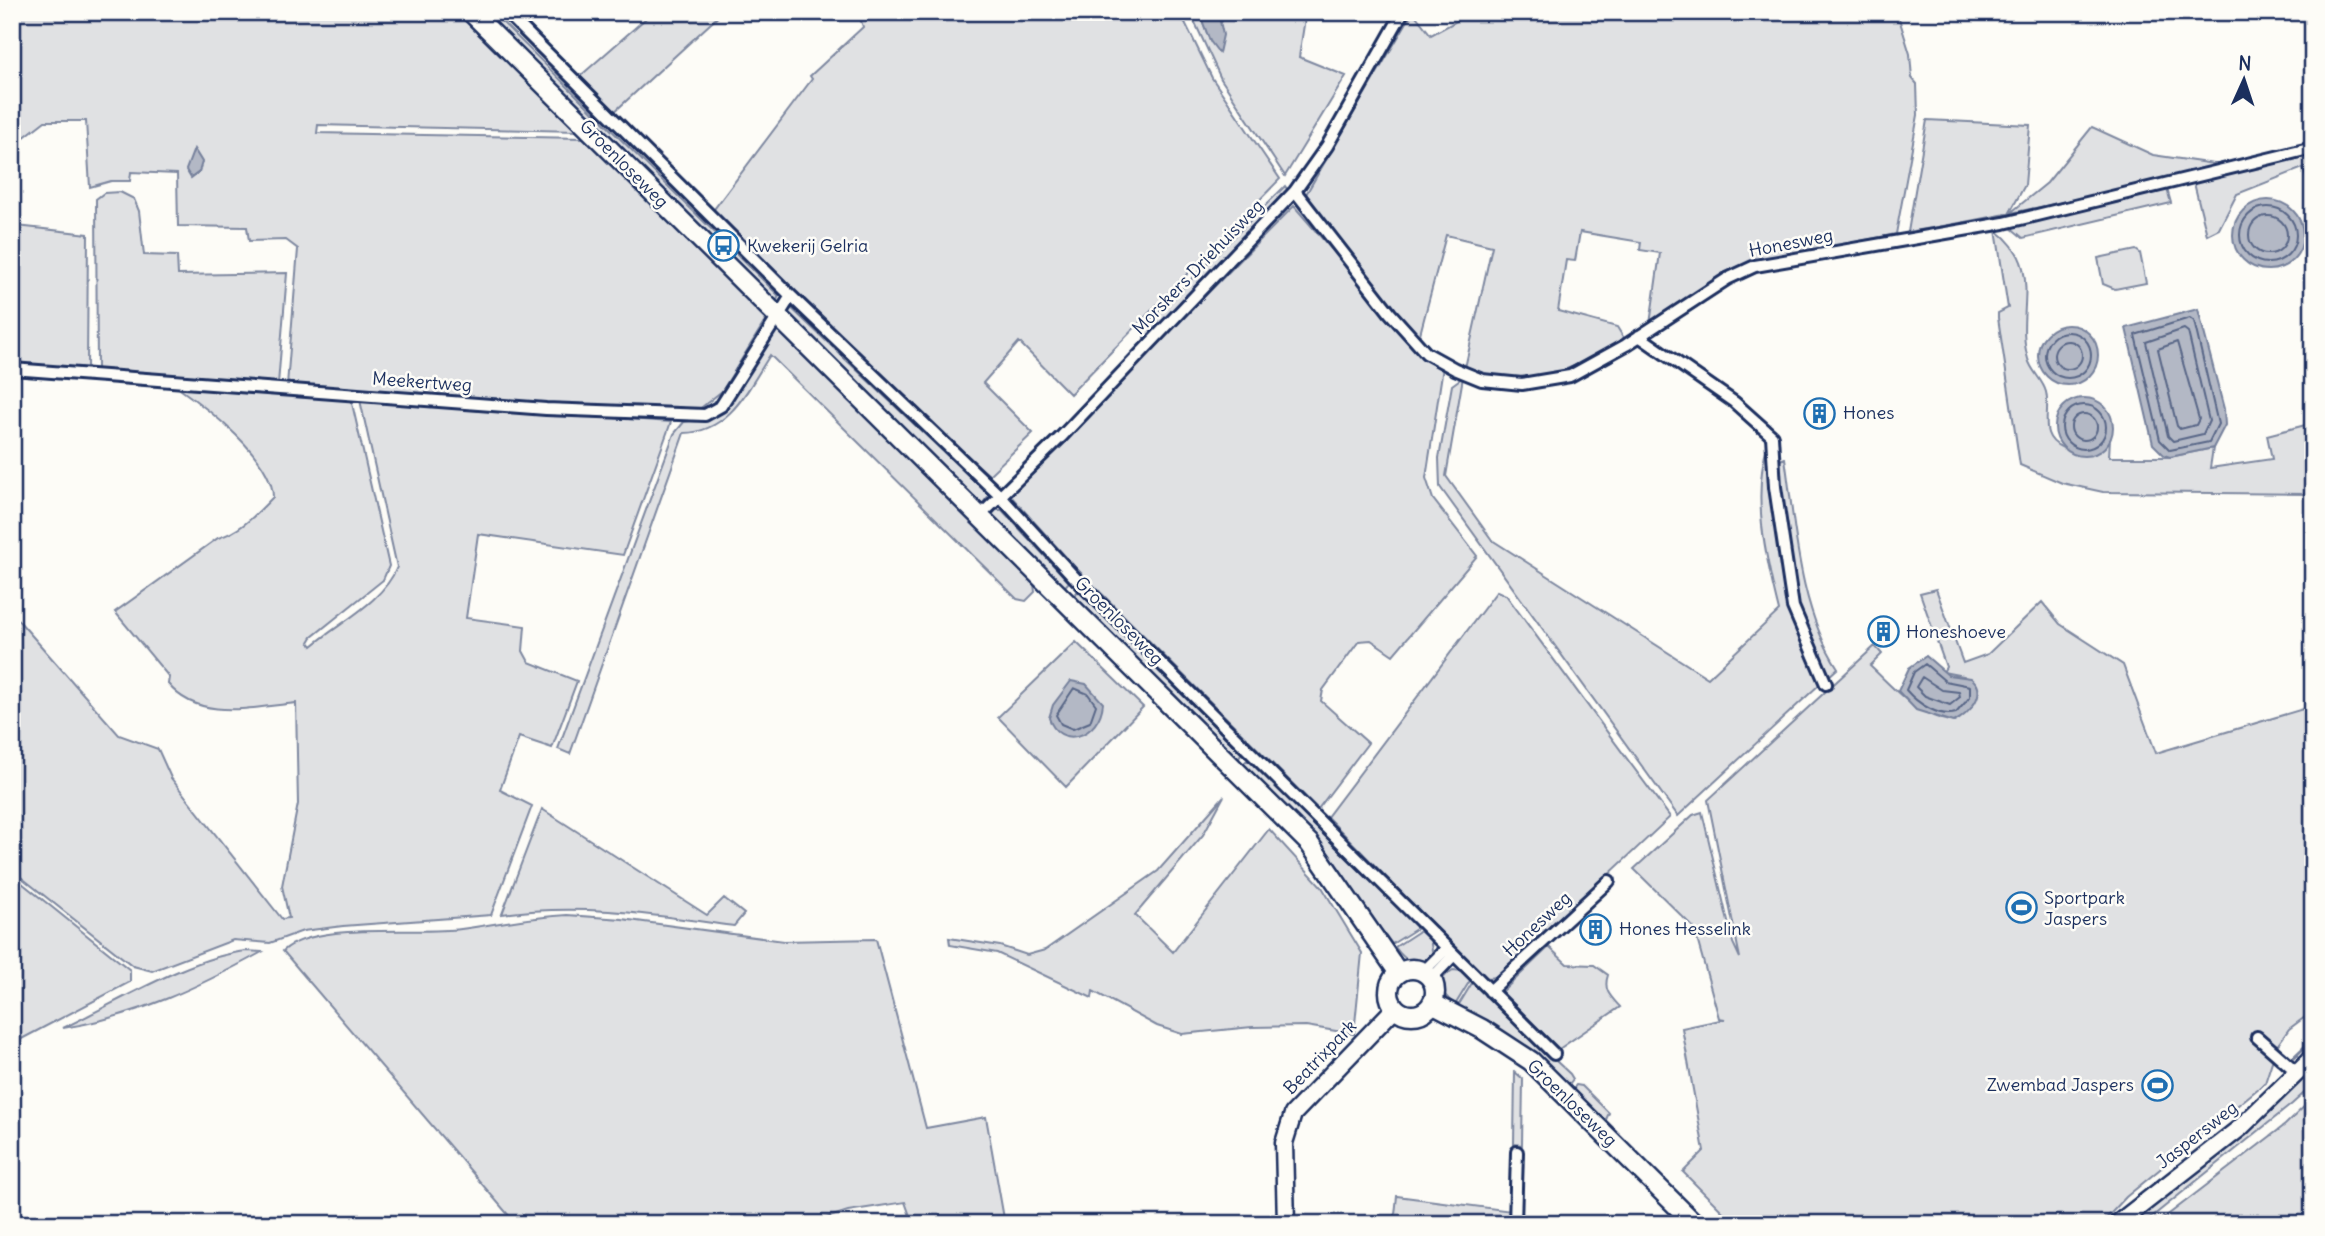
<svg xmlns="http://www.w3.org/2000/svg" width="2325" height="1236" font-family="Delius,sans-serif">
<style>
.green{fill:#e0e1e3;stroke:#7e88a0;stroke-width:2}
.water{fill:#b3b8c5;stroke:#76819c;stroke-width:2}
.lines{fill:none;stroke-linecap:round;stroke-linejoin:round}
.shore{stroke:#586687;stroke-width:2}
.stream{stroke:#76819c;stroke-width:3.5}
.street-casing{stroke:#1b2f5e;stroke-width:16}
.secondary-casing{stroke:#1b2f5e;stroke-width:21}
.primary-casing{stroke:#1b2f5e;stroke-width:23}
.street{stroke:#fdfcf7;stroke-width:10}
.secondary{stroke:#fdfcf7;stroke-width:16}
.primary{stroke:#fdfcf7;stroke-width:18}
.labels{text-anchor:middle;stroke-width:5;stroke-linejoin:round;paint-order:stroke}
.street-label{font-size:18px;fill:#1b2f5e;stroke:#fdfcf7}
.poi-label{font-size:18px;fill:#1b2f5e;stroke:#fdfcf7;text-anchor:start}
</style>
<rect width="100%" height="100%" fill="#fdfcf7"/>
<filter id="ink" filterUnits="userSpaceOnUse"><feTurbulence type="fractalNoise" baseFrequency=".0143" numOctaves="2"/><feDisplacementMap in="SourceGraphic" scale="14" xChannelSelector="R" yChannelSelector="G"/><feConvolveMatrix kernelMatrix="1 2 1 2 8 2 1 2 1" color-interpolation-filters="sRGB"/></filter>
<g filter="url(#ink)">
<!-- green -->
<path class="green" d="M12,12H458L577,131L318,125L317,133L584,138L767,318L722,391L697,411L619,409L287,385L298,249L286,240L249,241L247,227L178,226L177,174L131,172L130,181H111L90,187L86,121H45L23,138H12Z
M476,12H492L779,296L773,308Z
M653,12H723L613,113L578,78Z
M858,12H1180L1212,78L1280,179L1070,394L1019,342L983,383L1033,433L989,475L903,398L712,212L812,79L810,76L863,27Z
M1190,12H1199L1210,41L1222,21L1218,12H1274L1286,16L1306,12L1299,57L1346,76L1285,176L1221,79Z
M1413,12L1431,35L1473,12H1897L1910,54L1912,78L1917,84L1918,115L1896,234L1757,261L1650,324L1660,253L1640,250L1641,242L1580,232L1575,261L1566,260L1558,311L1617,327L1625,340C1567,372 1531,391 1465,368L1492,246L1446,235L1419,338L1302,201Z
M1927,120L2030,125L2025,185L2009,214L2047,183L2092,127L2153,155L2221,165C2117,190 2014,215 1908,232Z
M2313,153V200L2303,168L2237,194L2219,229L2207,235L2194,183Z
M1285,186L1289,192L1144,341V326Z
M2167,189L2171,203L2023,238L2010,227Z
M120,192L134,199L139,211L144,255L177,256L178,275L287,273L278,384L97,371L96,199L104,193Z
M1294,206L1415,346L1443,367L1426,478L1433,499L1477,556L1393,655L1371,640L1359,641L1323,690L1321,701L1368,743L1318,809L1075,567L1009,494Z
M17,226L88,234L87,370L12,365V283L20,268L21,248Z
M1996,230C2046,268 2014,311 2028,359C2031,371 2043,380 2046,392C2051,414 2037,437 2063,448C2075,452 2080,454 2094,454L2110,438L2109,457H2170L2213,448L2210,468L2272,459L2267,435L2313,423V494L2103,492L2062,483L2020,465L1998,318V313L2008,308Z
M2136,250L2140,253L2146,283L2115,289L2103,284L2098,258Z
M787,304L989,495L979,508L779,315Z
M773,324L1010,559L1034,584L1035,592L1026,601L1017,599L770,355C748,389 730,432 684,433L570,754L558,749L674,434L684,422L707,418Z
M1463,377L1446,476L1492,540L1708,678L1779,611C1766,559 1751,496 1768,443C1774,530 1784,603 1820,684L1678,816L1440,487L1439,458L1452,385Z
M177,387L351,399L389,566L383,580L312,637L309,642L312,646C340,622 383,602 397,567L360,400L671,422L623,555L478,534L466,618L525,626L523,651L529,662L577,681L552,748L519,737L500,790L532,806L491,915L343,926L303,931L270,943L233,940L152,971L133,966L12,870V613L119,735L158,749L171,778L282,919L289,918L282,886L298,804L296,703C253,707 199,722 168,684L169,677L115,612L218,538C242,531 256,514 273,497C273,458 207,408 177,387Z
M1785,458C1795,526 1799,609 1838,668L1828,677C1819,657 1809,637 1802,617C1784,568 1780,512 1778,461Z
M996,510H1002L1069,582L1062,590L989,518Z
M1936,589L1963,663L1988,654L2042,602L2060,624L2123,665L2156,753L2313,706V1011L2289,1029L2277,1046L2265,1083L2126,1197L2101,1224H1735L1683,1172L1704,1151L1682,1028L1725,1019L1719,1018L1694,928L1634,869L1693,815L1702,812L1733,943L1740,958L1708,800L1875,646L1882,654L1870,666C1898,692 1914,714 1953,722L1972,707L1964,676L1943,672L1946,667L1920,593Z
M1078,591L1241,753L1238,762L1071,599Z
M1497,591L1506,595L1670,817L1500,977L1486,978L1327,817Z
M1076,642L1143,707L1066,787L998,717Z
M1246,761H1252L1416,924V929L1392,944L1330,860L1242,765Z
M1224,796L1203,835L1135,915L1173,952L1269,829L1322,887L1362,953L1354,1034L1306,1026L1252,1027L1182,1034L1157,1026L1093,991L1092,998L997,953L950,945L949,938L1000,946L1027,955L1045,950L1158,871Z
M542,809L707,915L724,898L744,914L734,926C654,915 583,903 502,914Z
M12,875L130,970V982L12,1044Z
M567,915L622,919L784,941L876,939L926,1128L986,1117L1005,1224H913L905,1202L848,1211L808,1224H516L283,951C316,921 415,935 461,929C496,924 531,917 567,915Z
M1421,930L1430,939L1433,956C1420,972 1404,960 1395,947Z
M1549,947L1567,964L1594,965L1608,975C1603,990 1610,996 1620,1007L1559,1049L1502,992Z
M247,951L262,952C199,987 135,1017 63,1028C115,1004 191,956 247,951Z
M1453,970L1462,971L1471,979L1455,1005C1440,993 1435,980 1453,970Z
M1472,983L1570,1074L1573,1079L1566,1088L1514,1041L1458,1006Z
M2313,1065V1085L2292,1104L2143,1224H2129C2193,1174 2259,1126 2313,1065Z
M1515,1072L1523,1079L1522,1145L1514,1144Z
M1576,1085L1582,1086L1609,1113L1604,1124L1571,1091Z
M2313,1098V1224H2156L2285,1125Z
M1397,1196L1512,1211L1511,1224H1394Z"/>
<!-- water -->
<path class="water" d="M1199,12H1218L1223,35L1219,53L1210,41Z
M194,149L202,162L199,172L191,178L186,170Z
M2233 235a35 35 0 1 1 70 0a35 35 0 1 1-70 0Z
M2198,309L2224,409L2225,425L2213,448L2170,457L2164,455L2153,444L2126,328Z
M2038 355a30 30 0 1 1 60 0a30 30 0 1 1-60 0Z
M2055 427a29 29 0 1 1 58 0a29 29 0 1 1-58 0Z
M1926,656L1948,675L1971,678C1990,692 1968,715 1954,722L1916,710L1898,691L1909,668Z
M1071,681L1086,684L1103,703C1100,738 1059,750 1049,718L1053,705Z"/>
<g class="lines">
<!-- shore -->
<path class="shore" d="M2240 235a28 28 0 1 1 56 0a28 28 0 1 1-56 0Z
M2249 235a19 19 0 1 1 38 0a19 19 0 1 1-38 0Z
M2190,318L2194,321L2218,424L2209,442L2170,450L2160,440L2135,335Z
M2184,329L2188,332L2209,421L2203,434L2173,441L2168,436L2146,342Z
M2045 355a23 23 0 1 1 46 0a23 23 0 1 1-46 0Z
M2054 355a14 14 0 1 1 28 0a14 14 0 1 1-28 0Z
M2177,342L2199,419L2196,425L2180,429L2177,426L2158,349Z
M2062 427a22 22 0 1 1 44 0a22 22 0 1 1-44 0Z
M2071 427a13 13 0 1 1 26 0a13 13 0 1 1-26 0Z
M1925,664L1945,681L1970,686V697L1956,713C1939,718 1917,703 1906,690L1914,672Z
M1922,677L1942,690L1959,692L1960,697L1950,705L1925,696L1916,687Z
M1074,688L1088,694L1096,705L1090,722L1073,729L1061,724L1056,715Z"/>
<!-- stream -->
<path class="stream" d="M2293,1058L2313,1039"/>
<defs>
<path id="street" d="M506,12L791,296L1000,496L1077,580L1554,1054
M1295,191L1390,313L1426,353L1455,369L1482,380L1522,384L1570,376L1626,345L1727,279L1755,266L2004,223L2313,148
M1639,336L1734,402L1772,436L1775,487L1793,607L1826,684
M12,369L546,409L705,415L721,406L791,296
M980,516L1061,437L1295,191L1327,146L1403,12
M1424,971L1447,948
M1431,979L1454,955
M1490,991L1609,881
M2257,1037L2298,1073
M1515,1224L1517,1152"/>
<path id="secondary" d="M1286,1224L1284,1143L1293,1114L1395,1008
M2117,1224L2240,1128L2313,1057"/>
<path id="primary" d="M471,12L1309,843L1398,972
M1389 992a23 23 0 1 1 46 0a23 23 0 1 1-46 0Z
M1432,1003L1482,1029L1531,1061L1695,1224"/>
</defs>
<!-- street casing -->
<use href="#street" class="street-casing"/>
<!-- secondary casing -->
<use href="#secondary" class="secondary-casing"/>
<!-- primary casing -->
<use href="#primary" class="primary-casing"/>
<!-- street -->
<use href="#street" class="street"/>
<!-- secondary -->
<use href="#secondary" class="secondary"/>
<!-- primary -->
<use href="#primary" class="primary"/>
</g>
</g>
<!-- icons -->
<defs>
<symbol id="bus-ring" viewBox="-11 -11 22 22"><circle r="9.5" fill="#fdfcf7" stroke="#1f6fb2" stroke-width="1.5"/><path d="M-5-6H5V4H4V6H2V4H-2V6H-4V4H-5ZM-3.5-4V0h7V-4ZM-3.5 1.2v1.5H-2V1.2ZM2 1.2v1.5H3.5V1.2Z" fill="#1f6fb2"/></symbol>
<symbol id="building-ring" viewBox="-11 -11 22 22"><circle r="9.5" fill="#fdfcf7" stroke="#1f6fb2" stroke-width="1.5"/><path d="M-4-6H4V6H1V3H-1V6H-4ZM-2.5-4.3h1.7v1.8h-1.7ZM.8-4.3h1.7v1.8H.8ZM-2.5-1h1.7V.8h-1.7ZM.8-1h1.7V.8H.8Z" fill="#1f6fb2"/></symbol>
<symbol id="stadium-ring" viewBox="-11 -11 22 22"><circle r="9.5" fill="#fdfcf7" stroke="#1f6fb2" stroke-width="1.5"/><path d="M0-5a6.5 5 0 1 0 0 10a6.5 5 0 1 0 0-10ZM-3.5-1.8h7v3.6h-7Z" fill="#1f6fb2"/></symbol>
</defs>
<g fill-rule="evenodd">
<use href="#bus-ring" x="706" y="228" width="35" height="35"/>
<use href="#building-ring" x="1802" y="396" width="35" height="35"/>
<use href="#building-ring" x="1866" y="614" width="35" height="35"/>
<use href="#stadium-ring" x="2004" y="890" width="35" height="35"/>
<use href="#building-ring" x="1578" y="912" width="35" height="35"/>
<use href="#stadium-ring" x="2140" y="1068" width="35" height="35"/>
</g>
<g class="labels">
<!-- street labels -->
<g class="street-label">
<text transform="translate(624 164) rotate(45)" y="6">Groenloseweg</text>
<text transform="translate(1791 243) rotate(-11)" y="6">Honesweg</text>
<text transform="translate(1198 267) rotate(-46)" y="6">Morskers Driehuisweg</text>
<text transform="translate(422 382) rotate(4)" y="6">Meekertweg</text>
<text transform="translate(1119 621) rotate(45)" y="6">Groenloseweg</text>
<text transform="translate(1537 924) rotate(-43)" y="6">Honesweg</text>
<text transform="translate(1320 1057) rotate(-46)" y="6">Beatrixpark</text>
<text transform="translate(1572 1103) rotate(44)" y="6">Groenloseweg</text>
<text transform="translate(2197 1135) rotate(-38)" y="6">Jaspersweg</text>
</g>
<!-- poi labels -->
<g class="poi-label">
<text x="747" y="252">Kwekerij Gelria</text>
<text x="1843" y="419">Hones</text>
<text x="1906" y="638">Honeshoeve</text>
<text x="2044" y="904">Sportpark<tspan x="2044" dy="21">Jaspers</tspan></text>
<text x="1619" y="935">Hones Hesselink</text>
<text x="2134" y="1091" text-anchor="end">Zwembad Jaspers</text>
</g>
</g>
<!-- margin -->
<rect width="2325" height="1236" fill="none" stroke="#fdfcf7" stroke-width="42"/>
<rect x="21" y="21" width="2283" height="1194" fill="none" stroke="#1b2f5e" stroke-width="2.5" filter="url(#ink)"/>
<!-- north arrow -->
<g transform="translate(2244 80) rotate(3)" stroke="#fdfcf7" stroke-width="5" paint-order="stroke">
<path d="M0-5L12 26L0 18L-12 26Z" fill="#1b2f5e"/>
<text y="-10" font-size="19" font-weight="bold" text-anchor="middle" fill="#1b2f5e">N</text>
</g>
</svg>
